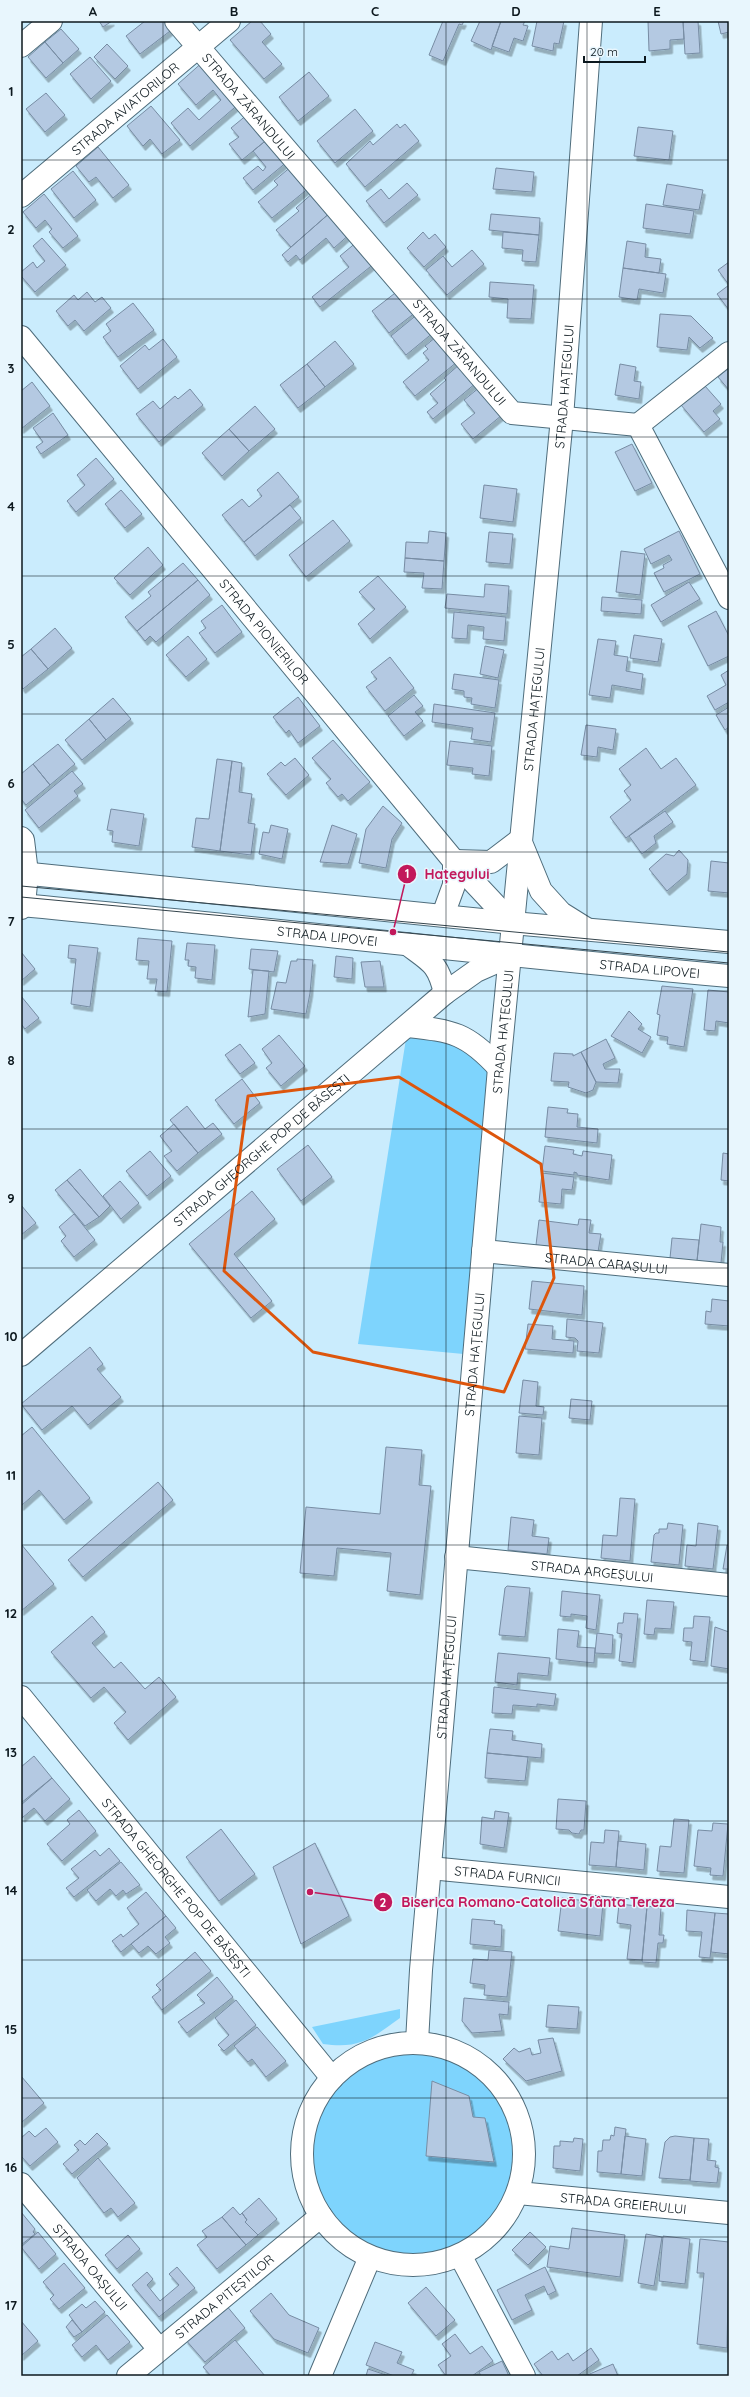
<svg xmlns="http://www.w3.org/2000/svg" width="750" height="2397" font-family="Quicksand,sans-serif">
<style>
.green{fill:#7ed4fd}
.building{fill:#b4c9e2;stroke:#778ca3;filter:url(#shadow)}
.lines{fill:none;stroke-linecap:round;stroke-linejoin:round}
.minor-casing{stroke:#4f6d7c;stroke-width:24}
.tertiary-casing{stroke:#4f6d7c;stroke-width:24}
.minor{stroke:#fff;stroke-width:22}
.tertiary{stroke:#fff;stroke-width:22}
.tram{stroke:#34444c;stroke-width:1}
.marked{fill:none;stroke:#dd560d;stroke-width:3;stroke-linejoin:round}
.grid{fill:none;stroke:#0c181e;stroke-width:1;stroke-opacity:0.55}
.labels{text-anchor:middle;stroke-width:3;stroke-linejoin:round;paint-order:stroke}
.street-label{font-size:13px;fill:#0c181e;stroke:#e8f6fd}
.leader{fill:none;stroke:#c2185b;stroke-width:1.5}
.callout-dot{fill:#c2185b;stroke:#e8f6fd;stroke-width:1.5}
.mark-label{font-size:12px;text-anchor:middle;font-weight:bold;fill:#fff}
.callout-label{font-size:14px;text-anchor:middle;font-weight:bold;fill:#c2185b;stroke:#e8f6fd;stroke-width:3;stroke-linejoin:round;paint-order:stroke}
.neatline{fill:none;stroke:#0c181e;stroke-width:1.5}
.grid-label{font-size:13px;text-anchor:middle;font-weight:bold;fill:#0c181e}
</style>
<defs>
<filter id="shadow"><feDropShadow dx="2.5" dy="4.5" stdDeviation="0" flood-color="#0004"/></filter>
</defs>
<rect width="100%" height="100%" fill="#caecfd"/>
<!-- green -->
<path class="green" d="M408,1026L446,1030L499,1068L474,1355L358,1344Z
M400,2009V2018C371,2039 360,2049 323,2044L312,2027Z
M302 2154a111 111 0 1 1 222 0a111 111 0 1 1-222 0Z"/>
<!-- building -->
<path class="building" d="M99,21H112L103,27Z
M169,21L174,28L140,54L126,36L145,21Z
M252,21H260L271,34L262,42L282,64L264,79L230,40Z
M443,21H464L462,25L459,24L443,61L429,55Z
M480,21H501L491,50L471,41Z
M501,21H525L523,25L528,26L523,41L514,38L509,52L492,46Z
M537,21H564L559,44L554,43L553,51L532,46Z
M648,21H683L684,39L670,40V49L649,51Z
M683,21H698L700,53L685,54Z
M718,21H729V32L721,34Z
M61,29L79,49L63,63L45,42Z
M45,42L63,63L46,78L28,57Z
M107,44L128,66L115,79L94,57Z
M90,57L111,81L91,99L70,74Z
M205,60L241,102L190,146L171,123L188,108L199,120L221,100L213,90L196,105L178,84Z
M309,72L329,96L298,121L279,97Z
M46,93L65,115L45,132L26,109Z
M151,106L180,140L162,154L150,139L143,146L127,126Z
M355,109L373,131L335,163L317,141Z
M248,114L269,138L242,160L229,144L239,137L231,128Z
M397,124L400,128L405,124L419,141L365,187L346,164L370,141L373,145Z
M638,127L673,131L669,160L634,156Z
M269,138L288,161L253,190L243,178L258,166L263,171L266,167L253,151Z
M98,147L129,185L113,198L96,177L89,182L76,166Z
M293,165L310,187L272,218L258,202L278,185L274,181Z
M496,168L534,172L532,192L493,189Z
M73,171L96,200L74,218L51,189Z
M407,183L418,195L384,223L366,201L381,189L389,199Z
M667,184L703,190L699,210L663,205Z
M315,191L332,211L291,247L276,230L299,211L296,208Z
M44,194L78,236L63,248L49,232L52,229L45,220L36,228L23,212Z
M646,204L694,211L690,234L643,228Z
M332,211L351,233L334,248L326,238L300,260L296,255L288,262L282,255Z
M491,214L540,218L539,235L489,230Z
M423,232L429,239L435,234L446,247L424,267L407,248Z
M503,232L539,235L536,262L522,261L523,250L502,248Z
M42,238L66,265L35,292L21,276V272L33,262L37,268L45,261L33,246Z
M358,241L375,263L320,307L312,297L349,267L340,256Z
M627,241L646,244L645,257L661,259L659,273L623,268Z
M472,250L484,264L447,295L426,270L443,256L452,267Z
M729,262V285L718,270Z
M623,268L666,274L663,293L639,289L637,300L619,297Z
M490,282L534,285L531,319L507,318L508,299L489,297Z
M729,285V310L717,294Z
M399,290L416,312L389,333L372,311Z
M87,292L95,302L102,297L111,308L84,331L75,320L68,326L56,311L74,295L78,300Z
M133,303L154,330L118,357L103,337L111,331L106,324Z
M419,313L434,332L406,355L391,336Z
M660,314L691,316L713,338L700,348L689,337L687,350L657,347Z
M436,337L457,362L415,396L403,382L429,360L423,353L428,349L425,346Z
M163,339L177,357L138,389L120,366L145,345L149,350Z
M335,341L354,364L325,387L307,364Z
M307,364L325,387L298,408L280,385Z
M460,364L476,383L433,419L427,412L438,403L430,394L446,380L444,378Z
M620,364L636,367L634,381L641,382L639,399L615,395Z
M729,368V390L718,377Z
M32,382L50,406L21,429V391Z
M705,386L721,404L713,411L720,419L704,432L681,405Z
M480,387L502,415L473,439L461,424L475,413L464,400Z
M190,389L203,405L159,442L136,414L153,401L160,409L175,396L178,399Z
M255,406L275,429L249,451L229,429Z
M53,413L68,435L41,454L36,447L43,442L33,428Z
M229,429L249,451L222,476L202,453Z
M632,444L652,483L635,491L615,452Z
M96,458L114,479L76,512L67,501L85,485L77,475Z
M278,472L299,497L244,542L222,515L242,499L249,507L262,496L257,490Z
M484,485L517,489L513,522L480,518Z
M121,490L142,514L125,528L105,504Z
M290,505L301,518L255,556L244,542Z
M333,520L350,541L306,577L289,555Z
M429,531L446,533L444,561L405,558L406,542L428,543Z
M679,531L700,574L664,592L654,573L664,568L663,565L672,560L669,555L651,564L644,549Z
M489,532L513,534L510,564L486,562Z
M148,547L163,565L130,595L114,578Z
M621,551L645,554L640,595L616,592Z
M405,558L444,561L442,589L422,588L424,573L404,572Z
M183,563L198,580L137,631L125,617L151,596L148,592Z
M378,576L406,607L370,639L358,624L375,609L359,592Z
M198,580L210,595L156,642L150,636L145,641L137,631Z
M689,582L700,599L661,622L651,605Z
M485,584L509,586L507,614L445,608L447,594L484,597Z
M602,597L642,600L641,614L601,611Z
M222,605L242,632L215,653L199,633L206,628L201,621Z
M716,611L729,636V656L708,666L688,626Z
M454,612L506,617L504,641L483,639L484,627L468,625L467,639L452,638Z
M55,628L72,648L48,669L31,649Z
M634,635L662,639L658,662L630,658Z
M188,636L207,659L186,677L166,655Z
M598,639L616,641L614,655L628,657L626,671L643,674L641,690L612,685L610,698L589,695Z
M485,646L504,650L498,678L480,674Z
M31,649L48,669L23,689L21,686V657Z
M390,657L414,688L385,711L366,687L377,679L371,672Z
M729,670V702L715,710L707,696L726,685L721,675Z
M454,674L499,680L495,708L471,704L472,698L464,697V691L452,689Z
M414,695L423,706L415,712L423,721L404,736L388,716Z
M298,697L320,726L298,743L289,730L286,733L273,717Z
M113,698L131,719L106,740L89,719Z
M434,704L495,713L491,742L471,739L473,728L432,722Z
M729,707V727L725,730L716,715Z
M89,719L106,740L82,760L65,740Z
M586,725L616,729L613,750L598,747L597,757L581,755Z
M333,740L370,782L348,801L342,794L338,797L326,783L331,779L312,758Z
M450,741L492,746L489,776L472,774L473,768L447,765Z
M58,744L75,764L50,785L33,764Z
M646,748L661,769L676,758L696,785L626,838L610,817L631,800L624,791L631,785L619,769Z
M295,758L309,775L286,795L267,774L281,762L285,766Z
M217,759L232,761L220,851L192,847L196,818L209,819Z
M232,761L242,763L239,792L252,794L248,823L255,824L251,855L220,851Z
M33,764L50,785L26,805L21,799V774Z
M72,771L83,784L74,791L78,796L39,828L25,810Z
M383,806L402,823L392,839L386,868L359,863L366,829Z
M111,809L144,814L139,846L112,842L113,831L107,830Z
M665,811L673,822L654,836L656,843L642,854L629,836Z
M271,825L288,829L282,859L259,854L263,832L269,833Z
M332,825L357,834L348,864L320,862Z
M679,850L688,860L687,874L667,891L649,869L666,854L674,856Z
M711,861L729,863V893L708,891Z
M138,938L172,941L167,992L155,991L157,979H147L149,961L136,960Z
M187,943L215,945L212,980L195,978L196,967L188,966L189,960H185Z
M69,945L98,948L90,1007L71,1004L76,959L68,958Z
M251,949L278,951L274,972L249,969Z
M21,952L35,969L21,981Z
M336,956L353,958L352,979L334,977Z
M297,959L313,960L310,993L306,1014L271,1009L277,982L286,983L291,961H297Z
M380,961L384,987H365L361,962Z
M253,970L269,971L265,1014L248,1017Z
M662,986L693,989L684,1047L667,1044L668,1037L657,1035L660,1015L657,1014Z
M708,990L729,992V1023L716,1021L715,1031L704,1030Z
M21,996L39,1018L25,1029L21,1024Z
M629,1011L642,1024L638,1029L651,1037L642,1053L611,1036Z
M279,1035L305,1066L281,1086L266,1068L272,1063L262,1049Z
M606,1039L615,1058L603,1064L605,1069H620L618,1083L596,1082L581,1052Z
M240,1044L255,1063L240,1074L225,1055Z
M581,1052L596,1082L593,1090L586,1093L568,1087L569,1082L551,1081L554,1053L573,1054V1056Z
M242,1079L260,1103L234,1124L215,1100Z
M187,1106L205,1129L213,1123L222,1134L198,1153L170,1120Z
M548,1107L568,1109L567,1113L578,1114L577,1127L598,1129L597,1143L545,1137Z
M174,1124L198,1153L177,1171L164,1156L172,1151L160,1136Z
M308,1145L332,1177L301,1201L277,1169Z
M545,1146L574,1150L573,1154L582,1156L583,1151L612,1155L609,1180L577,1175V1173L574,1172V1175L542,1171Z
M150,1151L171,1176L147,1196L126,1171Z
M723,1153L729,1154V1181L721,1180Z
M80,1169L110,1206L99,1217L67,1180Z
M542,1173L574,1177L572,1190L562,1189L561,1204L539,1202Z
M67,1180L99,1217L85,1226L55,1190Z
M120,1181L139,1203L121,1219L103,1196Z
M252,1191L275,1219L234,1254L272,1301L251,1318L189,1244Z
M21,1205L36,1223L21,1235Z
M74,1214L95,1240L74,1257L61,1241L66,1236L59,1227Z
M579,1219L591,1220L589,1233L601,1234L598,1252L536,1245L539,1220L578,1225Z
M701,1224L721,1227L720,1242H723L721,1263L697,1261Z
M672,1238L699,1240L697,1261L670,1258Z
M532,1281L584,1286L582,1315L529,1309Z
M712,1299L729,1301V1326L705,1324L706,1311L711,1312Z
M567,1319L603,1323L599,1353L577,1351L578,1341L575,1338L566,1337Z
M528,1324L553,1326L552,1339L574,1341L573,1353L525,1349Z
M90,1347L103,1364L97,1369L121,1397L88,1425L72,1406L42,1430L21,1404Z
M523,1380L538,1382L536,1406L544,1407L543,1415L519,1413Z
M571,1399L592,1401L590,1420L569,1418Z
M519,1416L542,1418L539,1455L516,1453Z
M32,1427L90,1498L64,1520L39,1490L21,1506V1436Z
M386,1447L422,1450L419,1485L431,1486L420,1595L387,1591L391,1553L337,1548L334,1576L300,1573L306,1507L380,1514Z
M158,1482L173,1500L83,1577L68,1560Z
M620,1498L635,1499L630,1561L601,1558L603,1535L617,1536Z
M511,1517L534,1520L532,1536L549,1538L547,1554L508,1550Z
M668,1523L683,1525L679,1565L651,1562L654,1535L656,1533H659V1529H667Z
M698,1523L718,1526L713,1569L685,1566L687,1545L696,1546Z
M21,1544L54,1584L21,1611Z
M727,1545H729V1569H723Z
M507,1586L530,1588L525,1637L499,1635L505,1588Z
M562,1591L600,1595L596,1630L586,1628L587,1616L571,1614V1617L560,1616Z
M647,1600L674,1602L671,1629L655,1628L654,1635L644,1634Z
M624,1613L638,1614L633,1663L619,1661L622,1634L617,1633L618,1623H623Z
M92,1616L105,1632L92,1643L114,1668L121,1662L145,1689L159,1677L176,1697L128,1740L114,1723L126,1712L104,1687L91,1698L51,1652Z
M694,1616L710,1617L705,1662L690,1660L692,1642L683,1641L684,1628H693Z
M715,1627L729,1632V1669L711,1666Z
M558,1629L579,1631L577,1647L595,1648L594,1663L556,1659Z
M597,1633L613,1635L612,1654L595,1653Z
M498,1653L550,1658L548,1676L518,1673L517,1685L495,1682Z
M494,1687L556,1694L554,1706L537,1704V1707L513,1705L512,1714L492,1713Z
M490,1729L513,1731L512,1740L542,1744L541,1758L487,1753Z
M487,1753L528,1757L525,1781L485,1778Z
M34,1756L52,1778L21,1803V1767Z
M52,1778L70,1799L45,1821L34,1808L22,1818L21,1805Z
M558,1799L586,1801L584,1830H581L579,1834L572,1833L569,1830L556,1829Z
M79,1810L96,1831L62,1861L47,1844L70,1824L67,1820Z
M495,1811L509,1813L504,1848L480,1844L482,1817L494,1819Z
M674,1819L689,1820L684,1873L657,1871L660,1846L671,1847Z
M713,1823L728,1824L723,1876L710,1875L711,1868L694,1866L698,1830L712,1831Z
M221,1829L255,1874L219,1901L186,1857Z
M605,1830L619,1831L616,1867L589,1865L591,1842L604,1843Z
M618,1841L646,1844L644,1870L616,1867Z
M315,1843L349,1916L301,1944L273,1867Z
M109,1848L120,1861L74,1897L66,1888L79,1878L71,1869L95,1850L100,1856Z
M121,1862L140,1885L126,1894L123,1890L116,1896L110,1889L96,1901L87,1890Z
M146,1892L166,1916L121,1952L112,1941L121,1934L123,1937L139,1924L127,1908Z
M562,1898L603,1903L600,1936L558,1931Z
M619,1904L647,1907L642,1960L627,1959L631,1925L617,1923Z
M647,1906L661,1908L659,1935H664L663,1943H658L656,1963L642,1962Z
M687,1910L715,1913L710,1958L699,1957L702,1932L686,1931Z
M715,1913L729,1914V1954L711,1952Z
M166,1916L176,1928L165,1937L170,1943L156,1954L148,1946L139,1953L131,1944Z
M472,1919L495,1921L494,1924L502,1925L501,1947L470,1944Z
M489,1950L512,1952L507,1997L484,1995L485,1985L470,1983L473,1959L488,1960Z
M195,1952L211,1971L162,2010L152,1997L161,1990L156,1985Z
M217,1977L233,1997L187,2033L178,2022L205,2003L197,1995Z
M464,1998L509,2002L508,2015L499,2014L502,2031L472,2033L462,2021Z
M236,2000L256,2025L224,2051L218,2045L229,2035L215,2018Z
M548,2005L579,2007L577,2029L546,2027Z
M257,2027L286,2061L266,2077L252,2059L248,2062L234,2046Z
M553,2038L562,2071L526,2081L503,2059L514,2048L519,2052L530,2048L532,2055L541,2053L538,2040Z
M21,2076L44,2103L21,2123Z
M432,2081L469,2096L473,2117L485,2118L494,2162L426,2156Z
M615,2127L626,2129L621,2174L597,2172L598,2151H602L603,2140H610L611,2135L614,2136Z
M46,2128L58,2142L30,2166L21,2156V2138L29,2131L35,2137Z
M97,2133L108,2144L72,2174L63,2164L79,2150L74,2145L80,2140L85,2145Z
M625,2136L646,2139L642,2176L621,2174Z
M675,2136L694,2138L690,2180L659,2178L665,2142L670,2137Z
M574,2138L583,2139L580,2171L553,2168L554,2146H560V2141L573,2142Z
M694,2138L709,2139L707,2160L716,2161L715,2167L719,2168L717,2183L690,2181Z
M98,2158L135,2203L118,2217L111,2208L104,2213L77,2178Z
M259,2198L277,2219L258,2235L245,2222L247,2220L242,2213Z
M233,2207L240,2215L242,2213L247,2220L245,2222L258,2235L246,2245L222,2217Z
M21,2212L35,2229L33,2232L35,2234L21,2245Z
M222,2217L246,2245L217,2269L197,2245L207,2237L202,2231Z
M572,2228L625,2235L620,2277L547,2267L550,2246L569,2249Z
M38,2232L56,2254L39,2269L21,2247Z
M530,2232L546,2247L528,2265L512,2250Z
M646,2234L662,2237L654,2286L638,2283Z
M128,2235L140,2249L117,2269L105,2255Z
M663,2236L690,2239L685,2284L659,2281Z
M700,2239L729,2242L727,2348L697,2344L704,2273H697Z
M64,2263L85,2288L59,2309L50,2299L54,2295L43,2282Z
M177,2267L195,2288L159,2317L132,2285L147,2272L153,2279L147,2285L160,2301L179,2285L169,2274Z
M545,2267L556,2291L548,2295L544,2286L525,2295L532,2310L512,2320L497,2290Z
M426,2287L455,2320L436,2336L408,2303Z
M271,2293L289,2315L319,2328L308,2353L274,2339L250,2311Z
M95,2301L105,2312L82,2332L69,2315L82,2304L86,2308Z
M226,2305L245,2328L205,2362L185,2339Z
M107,2315L130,2342L108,2360L96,2345L82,2357L72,2345Z
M72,2320L82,2332L74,2337L66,2327Z
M21,2321L38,2341L21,2356Z
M455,2334L470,2354L482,2346L493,2361L472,2376H446L438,2365L451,2356L442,2344Z
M235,2340L265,2376H211L203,2367Z
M375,2342L402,2352L397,2363L414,2370L411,2376H394L366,2365Z
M591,2348L599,2360L577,2376H543L534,2364L552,2351L558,2360L568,2353L573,2361Z
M502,2361L509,2376H481L479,2372Z
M613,2364L618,2376H585Z
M368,2369L389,2376H366Z"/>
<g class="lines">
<defs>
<g id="minor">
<path id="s1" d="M176,21L512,413L638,425L729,598"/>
<path id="s2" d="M21,337L454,861L512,923"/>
<path d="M638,425L729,353"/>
<path d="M21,838L23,840L27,873L24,905L21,908"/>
<path d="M408,1026C453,1031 467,1033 499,1068"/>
<path id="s3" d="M483,1251L729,1275"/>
<path id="s4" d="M21,1355L445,993L476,971L510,956"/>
<path id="s5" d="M456,1557L729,1585"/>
<path id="s6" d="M21,1697L332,2078"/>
<path id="s7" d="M430,1868L729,1897"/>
<path id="s8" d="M417,2042L421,1970L499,1068L562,418L591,21"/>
<circle cx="413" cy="2154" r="111"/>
<path id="s9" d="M21,2184L159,2349"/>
<path id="s10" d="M518,2193L729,2213"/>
<path d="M460,2255L524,2376"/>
<path id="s11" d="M128,2376L321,2216"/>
<path d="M320,2376L370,2257"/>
</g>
<g id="tertiary">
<path d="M21,46L51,21"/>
<path id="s12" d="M21,196L229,21"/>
<path d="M21,873L512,923L729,942"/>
<path id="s13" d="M21,905C257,927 493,955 729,976"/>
<path d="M443,915L454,885V861L491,862L520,840L541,891L561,913L585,928"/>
<path d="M407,944C431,962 438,963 445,993"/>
</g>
</defs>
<!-- minor casing -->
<use href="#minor" class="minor-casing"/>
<!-- tertiary casing -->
<use href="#tertiary" class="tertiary-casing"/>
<!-- minor -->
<use href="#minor" class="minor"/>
<!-- tertiary -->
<use href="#tertiary" class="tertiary"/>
<!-- tram -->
<path class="tram" d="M21,886L729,952
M21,897L729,963"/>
</g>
<!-- marked area -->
<path class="marked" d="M399,1077L541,1164L554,1278L504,1392L313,1352L224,1271L248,1096Z"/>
<!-- grid -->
<path class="grid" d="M163,21V2376M304,21V2376M446,21V2376M587,21V2376M21,160H729M21,299H729M21,437H729M21,576H729M21,714H729M21,852H729M21,991H729M21,1129H729M21,1268H729M21,1406H729M21,1545H729M21,1683H729M21,1821H729M21,1960H729M21,2098H729M21,2237H729"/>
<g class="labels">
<!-- street labels -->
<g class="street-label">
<text dy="5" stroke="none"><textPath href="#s1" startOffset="112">STRADA ZĂRANDULUI</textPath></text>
<text dy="5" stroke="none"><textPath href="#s12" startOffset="136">STRADA AVIATORILOR</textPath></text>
<text dy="5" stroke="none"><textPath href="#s1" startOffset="436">STRADA ZĂRANDULUI</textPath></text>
<text dy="5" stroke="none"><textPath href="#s8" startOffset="1662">STRADA HAȚEGULUI</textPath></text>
<text dy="5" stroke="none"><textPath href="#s2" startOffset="382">STRADA PIONIERILOR</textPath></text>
<text dy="5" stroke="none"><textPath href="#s8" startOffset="1338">STRADA HAȚEGULUI</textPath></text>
<text dy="5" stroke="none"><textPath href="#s13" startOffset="308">STRADA LIPOVEI</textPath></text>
<text dy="5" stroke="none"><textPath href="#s13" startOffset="632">STRADA LIPOVEI</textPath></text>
<text dy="5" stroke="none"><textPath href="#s8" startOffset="1014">STRADA HAȚEGULUI</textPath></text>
<text dy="5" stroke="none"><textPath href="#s4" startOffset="316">STRADA GHEORGHE POP DE BĂSEȘTI</textPath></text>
<text dy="5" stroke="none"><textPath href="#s3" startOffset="124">STRADA CARAȘULUI</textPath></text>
<text dy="5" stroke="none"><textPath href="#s8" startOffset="690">STRADA HAȚEGULUI</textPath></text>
<text dy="5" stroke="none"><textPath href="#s5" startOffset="137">STRADA ARGEȘULUI</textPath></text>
<text dy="5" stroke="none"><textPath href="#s8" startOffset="366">STRADA HAȚEGULUI</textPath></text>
<text dy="5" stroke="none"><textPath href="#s7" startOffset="78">STRADA FURNICII</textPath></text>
<text dy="5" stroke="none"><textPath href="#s6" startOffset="246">STRADA GHEORGHE POP DE BĂSEȘTI</textPath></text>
<text dy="5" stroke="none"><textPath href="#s10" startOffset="106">STRADA GREIERULUI</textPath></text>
<text dy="5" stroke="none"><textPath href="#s9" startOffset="108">STRADA OAȘULUI</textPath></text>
<text dy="5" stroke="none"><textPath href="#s11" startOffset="125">STRADA PITEȘTILOR</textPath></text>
</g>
</g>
<!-- callouts -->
<path class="leader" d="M393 932L407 874M310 1892L383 1902"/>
<g class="callout-dot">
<circle cx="393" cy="932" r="4"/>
<circle cx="310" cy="1892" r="4"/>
<circle cx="407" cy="874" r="10"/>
<circle cx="383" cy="1902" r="10"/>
</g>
<g class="mark-label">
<text x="407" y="878">1</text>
<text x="383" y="1907">2</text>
</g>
<g class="callout-label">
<text x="457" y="879">Hațegului</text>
<text x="538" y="1907">Biserica Romano-Catolică Sfânta Tereza</text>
</g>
<!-- border -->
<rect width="750" height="2397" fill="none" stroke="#e8f6fd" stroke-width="44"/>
<!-- scale -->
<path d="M584 56v6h61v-6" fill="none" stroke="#0c181e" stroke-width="2"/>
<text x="590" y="56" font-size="12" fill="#0c181e" stroke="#e8f6fd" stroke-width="3" paint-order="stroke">20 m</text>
<rect x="22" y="22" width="706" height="2353" class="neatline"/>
<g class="grid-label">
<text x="93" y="16">A</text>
<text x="234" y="16">B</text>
<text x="375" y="16">C</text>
<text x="516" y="16">D</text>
<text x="657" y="16">E</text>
<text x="11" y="96">1</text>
<text x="11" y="234">2</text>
<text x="11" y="373">3</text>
<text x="11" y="511">4</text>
<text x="11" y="649">5</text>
<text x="11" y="788">6</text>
<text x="11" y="926">7</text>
<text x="11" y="1065">8</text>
<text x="11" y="1203">9</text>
<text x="11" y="1341">10</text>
<text x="11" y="1480">11</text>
<text x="11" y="1618">12</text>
<text x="11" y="1757">13</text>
<text x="11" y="1895">14</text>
<text x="11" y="2034">15</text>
<text x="11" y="2172">16</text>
<text x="11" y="2310">17</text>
</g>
</svg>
